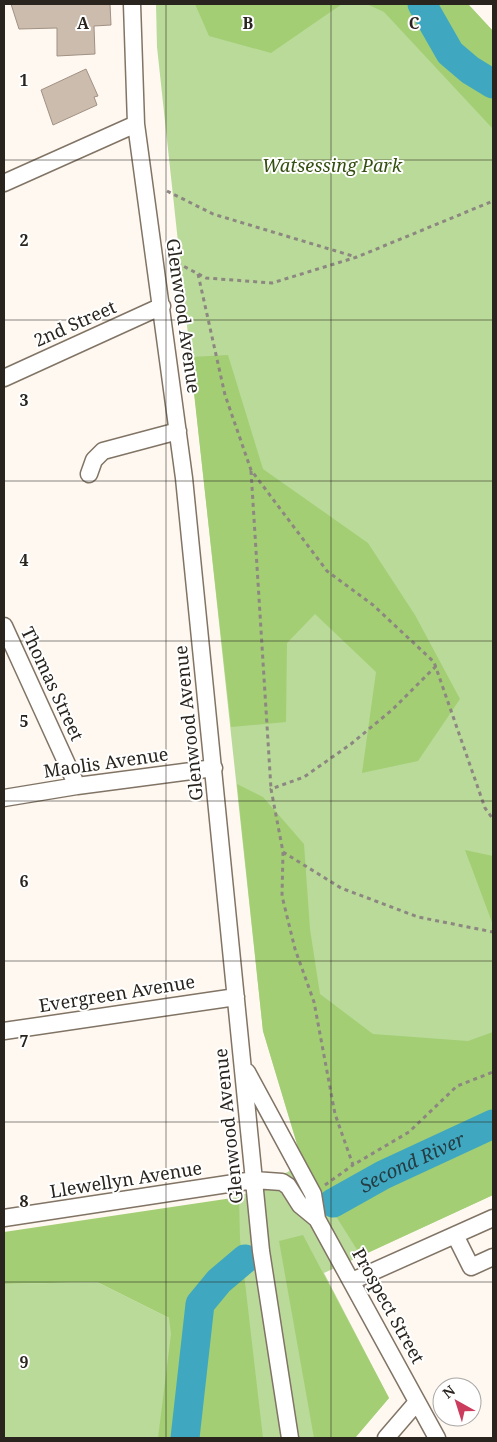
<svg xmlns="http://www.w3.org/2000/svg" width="497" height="1442" font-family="'Noto Serif',serif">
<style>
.green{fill:#bada9a}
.forest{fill:#a3ce74}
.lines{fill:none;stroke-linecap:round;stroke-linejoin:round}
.river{stroke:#3fa8c0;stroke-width:29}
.building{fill:#ccbcad;stroke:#a19183}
.minor-casing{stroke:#817465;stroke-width:19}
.path{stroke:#8d8781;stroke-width:3;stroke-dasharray:4 4;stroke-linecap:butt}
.minor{stroke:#fff;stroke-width:16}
.grid{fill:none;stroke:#29241e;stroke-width:1;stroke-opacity:0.55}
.labels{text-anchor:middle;stroke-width:4;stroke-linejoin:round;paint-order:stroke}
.park-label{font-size:18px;font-style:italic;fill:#354f10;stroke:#fff}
.street-label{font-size:18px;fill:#29241e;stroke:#fff}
.water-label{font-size:19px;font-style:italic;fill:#253c42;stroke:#fff}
.grid-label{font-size:16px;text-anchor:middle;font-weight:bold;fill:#29241e;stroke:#fff;stroke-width:4;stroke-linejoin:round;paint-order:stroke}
</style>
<rect width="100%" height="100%" fill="#fef8f1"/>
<!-- green -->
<path class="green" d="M156,4H468L493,31V1195L324,1273L389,1398L355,1438H4V1284L97,1282L169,1318L239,1201V1197L303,1164L263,1031L157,47Z"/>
<!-- forest -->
<path class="forest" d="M195,4H342L271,53L209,36Z
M367,4H468L493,31V129L384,12Z
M228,355L263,469L368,543L415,615L460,699L418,761L362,773L376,672L315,614L287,643L286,722L231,727L190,357Z
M237,784L263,797L304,844L310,929L320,994L373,1034L468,1041L493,1032V1195L361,1256L303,1164L263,1031Z
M465,850L493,856V925Z
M239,1197L240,1239L263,1438H158L171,1334L169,1318L97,1282L4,1284V1232Z
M303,1235L389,1398L355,1438H314L279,1241Z"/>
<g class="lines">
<!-- river -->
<g class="river">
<path d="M422,4L450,53L470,70L493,84"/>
<path id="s1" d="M333,1203L383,1175L493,1124"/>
<path d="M185,1438L200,1304L219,1281L245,1259"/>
</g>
</g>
<!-- building -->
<path class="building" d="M11,4H110L111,25L94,26L95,54L57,56V28L19,29Z
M86,69L98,96L94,97L97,105L53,125L41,90Z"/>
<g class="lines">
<defs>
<path id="minor" d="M132,4L136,124L184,478L261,1251L290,1438
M4,183L136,124
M4,378L162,306
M89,474L94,460L103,451L178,431
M4,626L77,786
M4,798L77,786L214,768
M4,1031L236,997
M247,1072L313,1194L317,1219L437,1438
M4,1218L254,1180L282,1182L288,1186L300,1205L317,1219
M455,1235L471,1267L493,1257
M352,1281L493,1218
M386,1438L417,1402"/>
</defs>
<!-- minor casing -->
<use href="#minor" class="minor-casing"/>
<!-- path -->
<path class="path" d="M167,191L213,214L356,257
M170,259L206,278L272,283L357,257L493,201
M198,274L225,395L251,470L327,571L373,605L434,662L485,808L493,819
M251,471L271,789
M436,666L393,709L351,744L304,777L271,789L283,852L282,896L295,949L314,1002L335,1114L353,1165L409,1132L457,1086L493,1072
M283,852L341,888L418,917L493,932
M325,1185L353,1165"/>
<!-- minor -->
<use href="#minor" class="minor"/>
</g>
<!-- grid -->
<path class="grid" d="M166,4V1438M331,4V1438M4,160H493M4,320H493M4,481H493M4,641H493M4,801H493M4,961H493M4,1122H493M4,1282H493"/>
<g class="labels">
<!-- park labels -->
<g class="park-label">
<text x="332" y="172">Watsessing Park</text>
</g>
<!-- street labels -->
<g class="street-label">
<text transform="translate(183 316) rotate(82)" y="6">Glenwood Avenue</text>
<text transform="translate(75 324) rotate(-24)" y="6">2nd Street</text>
<text transform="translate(52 684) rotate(65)" y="6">Thomas Street</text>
<text transform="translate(189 723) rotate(-96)" y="6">Glenwood Avenue</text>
<text transform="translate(106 763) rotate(-8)" y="6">Maolis Avenue</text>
<text transform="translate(117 994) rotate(-9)" y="6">Evergreen Avenue</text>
<text transform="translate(229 1126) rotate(-96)" y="6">Glenwood Avenue</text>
<text transform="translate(126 1180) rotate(-9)" y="6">Llewellyn Avenue</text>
<text transform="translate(388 1306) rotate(61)" y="6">Prospect Street</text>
</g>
<!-- water labels -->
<g class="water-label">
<text dy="7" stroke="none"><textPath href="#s1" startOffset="89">Second River</textPath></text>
</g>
</g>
<g class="grid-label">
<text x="83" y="29">A</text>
<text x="248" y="29">B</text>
<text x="414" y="29">C</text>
<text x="24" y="86">1</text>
<text x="24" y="246">2</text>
<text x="24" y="406">3</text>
<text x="24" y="566">4</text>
<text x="24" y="727">5</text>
<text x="24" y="887">6</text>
<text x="24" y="1047">7</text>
<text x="24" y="1207">8</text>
<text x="24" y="1368">9</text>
</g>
<!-- border -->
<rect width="497" height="1442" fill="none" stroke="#29241e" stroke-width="10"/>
<!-- north arrow -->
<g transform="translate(457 1402) rotate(321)"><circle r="24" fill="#ffffff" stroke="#a9a7a5"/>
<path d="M0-4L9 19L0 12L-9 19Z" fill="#cb3c5d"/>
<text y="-8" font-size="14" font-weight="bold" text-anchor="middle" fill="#29241e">N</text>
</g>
</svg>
